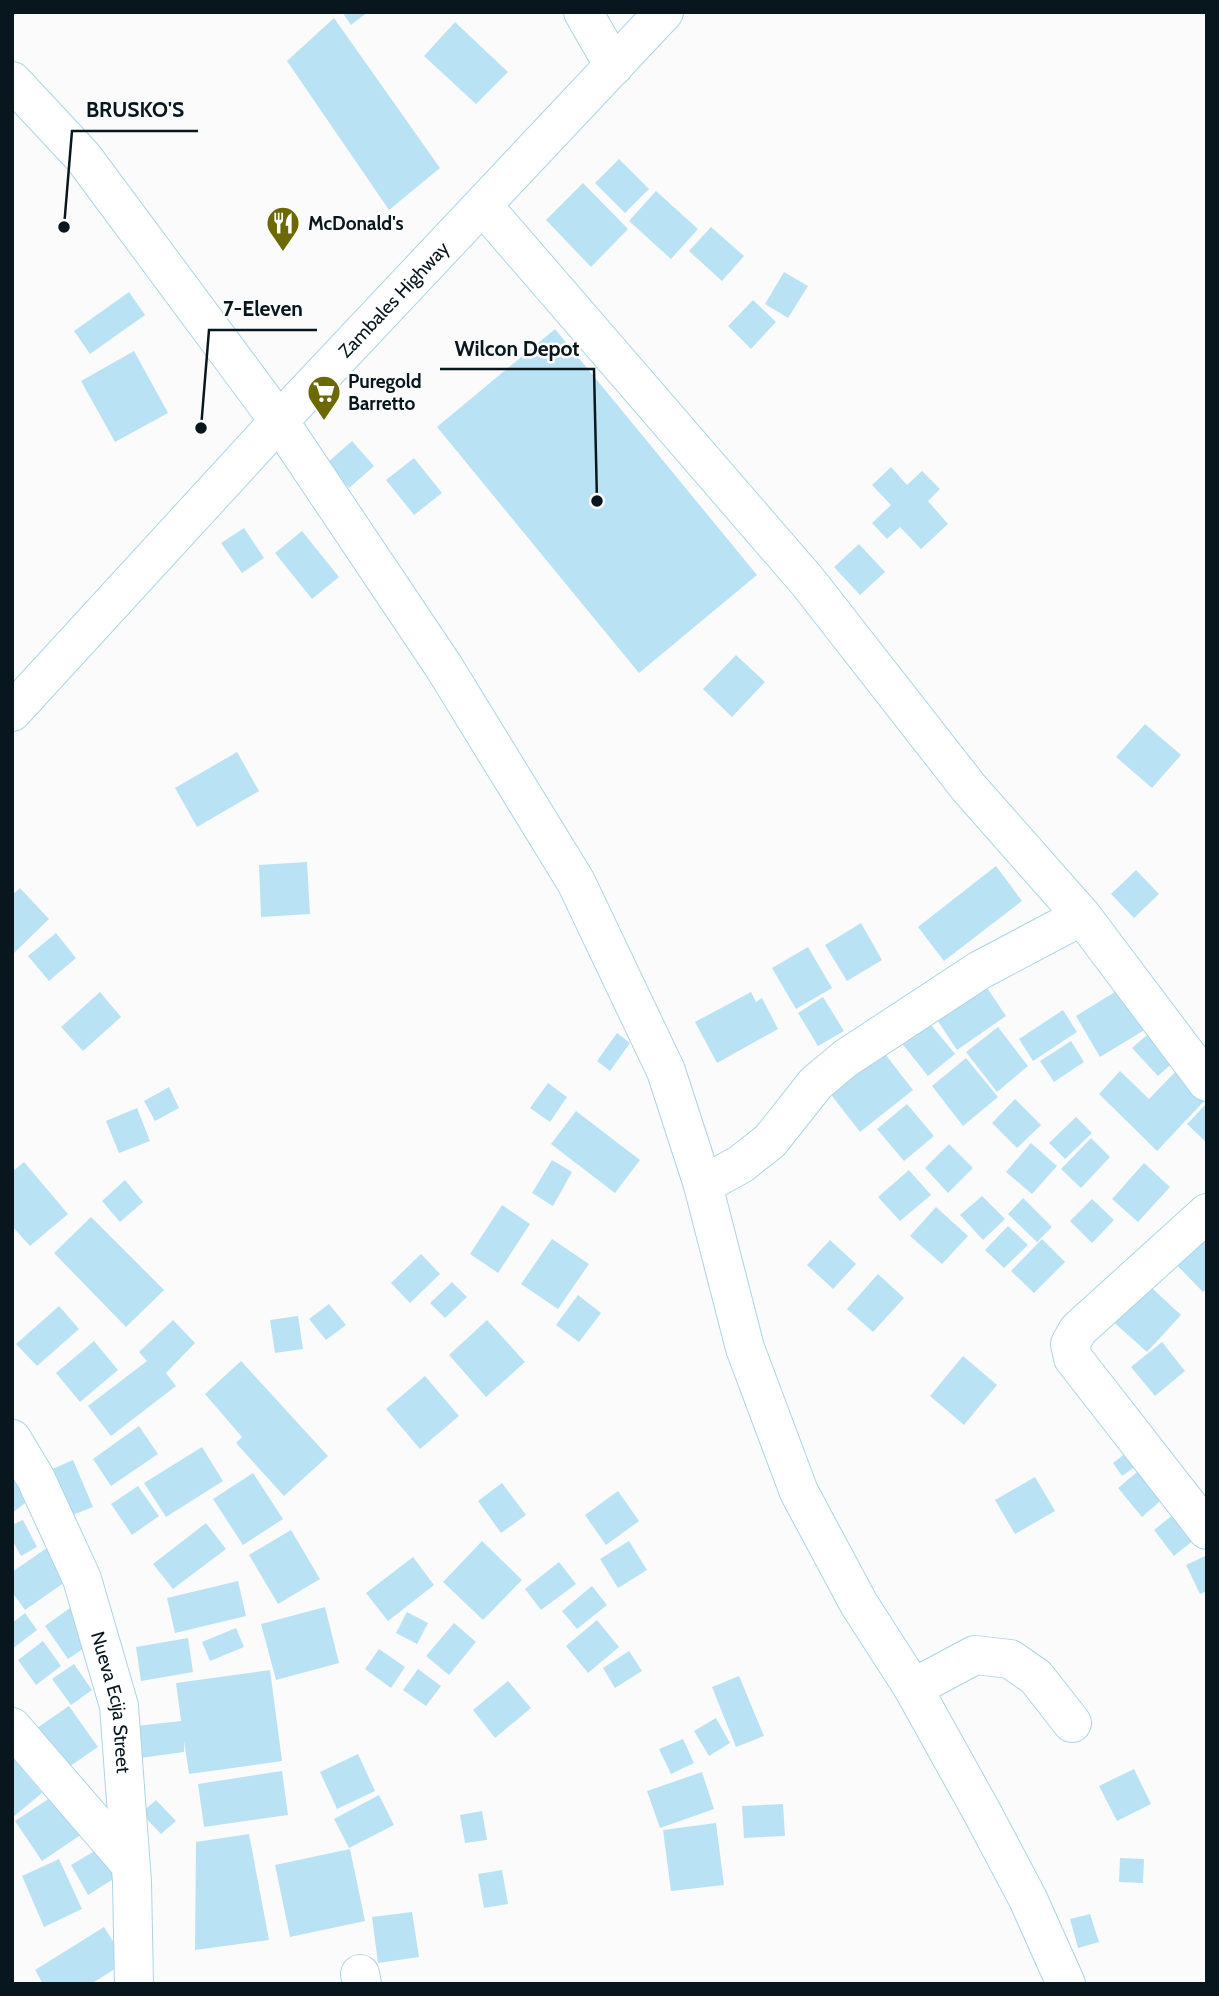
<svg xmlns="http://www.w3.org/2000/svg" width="1219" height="1996" font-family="Cabin,sans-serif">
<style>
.building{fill:#bae2f5}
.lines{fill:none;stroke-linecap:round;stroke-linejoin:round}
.street-casing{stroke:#acd4e7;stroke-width:40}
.primary-casing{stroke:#acd4e7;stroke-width:40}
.street{stroke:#fff;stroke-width:38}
.primary{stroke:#fff;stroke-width:38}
.labels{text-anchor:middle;stroke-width:5;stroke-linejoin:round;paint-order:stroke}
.poi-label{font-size:19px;font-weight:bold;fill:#08171d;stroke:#fbfbfb;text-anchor:start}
.street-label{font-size:19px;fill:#08171d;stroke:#fbfbfb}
.leader{fill:none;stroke:#08171d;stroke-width:2.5}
.callout-dot{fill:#08171d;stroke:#fbfbfb;stroke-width:2.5}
.callout-label{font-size:21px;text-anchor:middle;font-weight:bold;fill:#08171d;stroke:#fbfbfb;stroke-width:5;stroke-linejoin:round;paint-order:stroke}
</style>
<rect width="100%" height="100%" fill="#fbfbfb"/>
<!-- building -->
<path class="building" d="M342,12H368L351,25Z
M334,18L440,168L389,210L287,61Z
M455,22L508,72L476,104L424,56Z
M619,159L649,189L625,213L595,183Z
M583,183L628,229L591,267L546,220Z
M656,191L698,229L671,259L629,221Z
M711,227L744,256L722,281L689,251Z
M784,272L808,286L788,318L765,304Z
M129,292L145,315L90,354L74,331Z
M753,300L776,322L751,349L728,326Z
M555,329L757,575L639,673L437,427Z
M134,351L168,413L115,442L81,381Z
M352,441L374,466L349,488L327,463Z
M414,458L442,493L414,515L386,480Z
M891,467L907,485L922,471L940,489L928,501L948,524L921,549L900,527L887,539L872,523L891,505L872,485Z
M244,528L264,558L242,573L221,543Z
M302,531L339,577L312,599L275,553Z
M859,544L885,572L860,595L834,567Z
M736,655L765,682L732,717L703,689Z
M1145,724L1181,755L1152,788L1116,757Z
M237,752L259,791L197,827L175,788Z
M307,862L310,914L261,917L259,865Z
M996,866L1022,901L944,961L918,927Z
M1136,870L1159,894L1134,918L1111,894Z
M20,888L49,919L12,955V895Z
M861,923L882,960L847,981L825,945Z
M56,933L76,958L49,981L28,956Z
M808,947L832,988L796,1009L772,968Z
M977,973L1006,1016L957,1050L928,1006Z
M1131,982L1156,1023L1100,1057L1076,1016Z
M100,992L121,1017L83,1051L61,1027Z
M751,992L756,1002L762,998L778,1029L717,1063L695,1022Z
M823,997L844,1031L818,1046L798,1013Z
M1063,1010L1077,1032L1033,1061L1019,1039Z
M922,1014L955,1054L928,1076L896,1036Z
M1161,1023L1186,1051L1158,1076L1132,1048Z
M998,1027L1028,1066L997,1092L966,1052Z
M617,1033L630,1043L610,1071L597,1061Z
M875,1041L913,1090L860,1132L822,1083Z
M1071,1041L1084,1062L1054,1082L1040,1061Z
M966,1058L998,1097L963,1126L932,1086Z
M1179,1068L1207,1098L1157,1151L1099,1094L1120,1071L1149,1099Z
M548,1083L567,1097L550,1122L530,1108Z
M169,1087L179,1108L155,1121L144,1101Z
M1015,1099L1041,1125L1017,1148L992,1123Z
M1207,1103V1143L1187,1124Z
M907,1104L934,1136L904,1161L877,1129Z
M137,1108L150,1141L119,1153L106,1121Z
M576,1111L640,1160L615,1193L551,1144Z
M1076,1117L1092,1133L1065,1159L1049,1143Z
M1091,1138L1110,1157L1081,1188L1061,1169Z
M1031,1143L1057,1166L1032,1194L1006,1172Z
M949,1144L973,1168L948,1193L925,1168Z
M552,1160L572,1172L553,1206L532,1193Z
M24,1162L68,1214L30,1246L12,1226V1172Z
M1144,1163L1170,1187L1138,1222L1112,1199Z
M909,1170L931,1195L900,1221L878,1197Z
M125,1180L143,1202L120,1222L102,1201Z
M982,1196L1005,1219L983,1240L960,1215Z
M1023,1198L1052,1227L1037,1242L1008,1214Z
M1092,1199L1114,1220L1092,1243L1070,1221Z
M502,1205L530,1224L498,1273L470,1254Z
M936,1207L968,1236L942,1264L910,1236Z
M91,1217L164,1290L126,1327L54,1253Z
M1207,1219V1288L1203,1292L1167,1255Z
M1008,1226L1028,1245L1004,1268L985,1250Z
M552,1239L589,1264L558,1309L521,1284Z
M1042,1239L1065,1262L1034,1293L1011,1271Z
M830,1240L856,1264L833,1289L807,1265Z
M421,1254L440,1274L410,1303L391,1283Z
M878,1274L904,1298L873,1332L847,1309Z
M1143,1280L1181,1315L1147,1352L1109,1318Z
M452,1282L467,1297L445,1318L430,1303Z
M578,1295L601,1313L579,1342L556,1325Z
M329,1304L346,1325L326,1340L309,1319Z
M59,1306L79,1329L37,1366L16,1344Z
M298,1316L303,1349L275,1353L270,1320Z
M173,1320L195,1343L166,1373L176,1386L111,1436L88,1406L147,1361L139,1352Z
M487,1320L525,1362L486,1397L449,1355Z
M94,1341L118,1370L80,1402L56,1373Z
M1162,1342L1185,1371L1155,1396L1131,1367Z
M963,1356L997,1385L964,1425L930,1396Z
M241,1361L328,1456L284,1496L236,1443L242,1437L205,1394Z
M425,1376L459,1416L420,1449L386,1409Z
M139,1426L158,1454L111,1486L93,1459Z
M1136,1445L1146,1459L1122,1476L1113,1463Z
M202,1447L223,1481L166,1517L144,1483Z
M73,1460L93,1507L67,1517L48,1471Z
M1149,1462L1173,1490L1142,1517L1118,1488Z
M253,1473L283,1519L243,1545L213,1499Z
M1035,1477L1055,1511L1015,1534L995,1500Z
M12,1479L29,1500L12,1513Z
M502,1483L526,1515L501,1533L478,1501Z
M138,1486L159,1516L132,1535L111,1504Z
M618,1491L639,1521L606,1545L585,1515Z
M1184,1506L1204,1532L1174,1556L1154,1530Z
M23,1520L37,1547L21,1556L12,1540V1525Z
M206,1523L226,1549L173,1589L153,1564Z
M291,1530L320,1579L278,1604L249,1555Z
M57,1541L78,1573L25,1610L12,1592V1572Z
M482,1541L522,1580L483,1620L443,1582Z
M629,1541L647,1570L618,1588L600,1559Z
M1207,1555V1591L1200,1594L1186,1565Z
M413,1557L434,1585L388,1621L366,1593Z
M559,1562L576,1584L541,1610L525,1589Z
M238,1581L246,1616L175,1633L167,1598Z
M592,1586L607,1605L577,1629L562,1611Z
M74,1605L97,1639L68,1659L45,1626Z
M325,1607L339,1663L276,1680L261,1624Z
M407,1612L428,1623L417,1644L396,1633Z
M25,1613L37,1630L12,1649V1623Z
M597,1620L619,1647L588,1673L566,1646Z
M454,1623L476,1642L449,1675L426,1656Z
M236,1628L244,1647L210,1661L202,1642Z
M188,1638L193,1672L141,1681L136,1647Z
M43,1641L61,1666L36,1685L18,1660Z
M379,1649L405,1667L391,1688L365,1669Z
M629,1651L642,1671L615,1688L603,1668Z
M74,1664L92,1690L71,1705L52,1679Z
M418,1669L441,1686L426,1706L403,1690Z
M270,1670L282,1761L189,1774L184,1741V1752L140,1758L136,1726L181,1721L176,1683Z
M739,1676L764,1736L736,1747L712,1687Z
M508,1681L531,1708L495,1738L473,1710Z
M69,1706L98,1747L57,1775L28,1734Z
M716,1718L730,1743L709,1756L694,1731Z
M683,1739L694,1763L671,1774L659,1749Z
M358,1754L375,1791L337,1809L320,1772Z
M12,1757L42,1793L12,1818Z
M1134,1769L1151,1804L1117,1821L1099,1786Z
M282,1771L288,1815L204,1827L198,1784Z
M702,1772L714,1809L660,1828L647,1791Z
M62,1790L88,1830L42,1861L15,1821Z
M379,1795L394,1825L349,1848L334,1819Z
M156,1800L176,1821L161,1834L141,1813Z
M783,1804L785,1836L744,1838L742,1806Z
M482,1811L487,1840L465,1843L460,1815Z
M716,1823L724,1885L671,1891L663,1830Z
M249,1834L269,1940L195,1950L196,1842Z
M98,1849L115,1878L88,1895L71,1865Z
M350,1849L365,1921L290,1937L275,1865Z
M1120,1858L1144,1859L1143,1883L1119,1882Z
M59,1859L82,1909L44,1927L22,1876Z
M502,1870L508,1904L484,1908L478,1874Z
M412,1912L419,1957L378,1963L372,1917Z
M1090,1914L1099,1942L1078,1948L1070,1919Z
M104,1927L126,1962L91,1984H43L35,1970Z"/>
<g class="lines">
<defs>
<g id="street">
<path d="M583,12L614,66"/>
<path d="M12,81L83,157L279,421L444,667L576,882L666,1071L703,1185L745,1348L799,1492L859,1604L913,1688L983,1814L1028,1899L1066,1984"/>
<path d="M484,207L808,582L969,788L1082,916L1207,1082"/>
<path d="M703,1185L741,1164L770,1141L816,1083L846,1058L980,970L1082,916"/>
<path d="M1207,1213L1078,1330L1070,1344L1073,1358L1207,1530"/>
<path id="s1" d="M12,1439L36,1479L82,1579L119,1706L132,1882L134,1984"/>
<path d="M913,1688L975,1655L1010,1659L1036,1677L1072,1723"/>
<path d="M12,1727L130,1864"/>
<path d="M360,1974L362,1984"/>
</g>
<g id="primary">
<path id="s2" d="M12,712L279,421L664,12"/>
</g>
</defs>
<!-- street casing -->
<use href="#street" class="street-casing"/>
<!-- primary casing -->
<use href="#primary" class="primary-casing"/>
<!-- street -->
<use href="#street" class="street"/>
<!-- primary -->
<use href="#primary" class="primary"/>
</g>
<!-- icons -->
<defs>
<symbol id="restaurant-pin" viewBox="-11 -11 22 30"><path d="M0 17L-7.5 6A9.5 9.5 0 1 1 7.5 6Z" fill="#6c6802" stroke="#fbfbfb"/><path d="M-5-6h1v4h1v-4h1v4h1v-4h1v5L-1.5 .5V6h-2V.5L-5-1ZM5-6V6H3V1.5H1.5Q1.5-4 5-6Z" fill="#fff"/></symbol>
<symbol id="supermarket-pin" viewBox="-11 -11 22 30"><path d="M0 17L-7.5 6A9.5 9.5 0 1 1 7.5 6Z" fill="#6c6802" stroke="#fbfbfb"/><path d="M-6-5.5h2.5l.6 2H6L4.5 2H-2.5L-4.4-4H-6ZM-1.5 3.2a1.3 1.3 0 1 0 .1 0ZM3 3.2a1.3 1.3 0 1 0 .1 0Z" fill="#fff"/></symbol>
</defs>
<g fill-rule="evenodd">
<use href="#restaurant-pin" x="264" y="204" width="38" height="52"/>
<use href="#supermarket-pin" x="305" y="373" width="38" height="52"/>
</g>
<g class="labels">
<!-- poi labels -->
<g class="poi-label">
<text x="308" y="230">McDonald's</text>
<text x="348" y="388">Puregold<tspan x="348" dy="22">Barretto</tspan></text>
</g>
<!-- street labels -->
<g class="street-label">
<text dy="7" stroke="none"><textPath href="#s2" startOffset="562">Zambales Highway</textPath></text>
<text dy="7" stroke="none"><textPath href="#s1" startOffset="284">Nueva Ecija Street</textPath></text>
</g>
</g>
<!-- callouts -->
<path class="leader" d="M64 227L72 131H198M201 428L209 330H317M597 501L594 369H440"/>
<g class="callout-dot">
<circle cx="64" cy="227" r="7"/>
<circle cx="201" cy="428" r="7"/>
<circle cx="597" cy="501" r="7"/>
</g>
<g class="callout-label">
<text x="135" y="117">BRUSKO'S</text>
<text x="263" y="316">7-Eleven</text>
<text x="517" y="356">Wilcon Depot</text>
</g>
<!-- border -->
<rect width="1219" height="1996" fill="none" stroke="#08171d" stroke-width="28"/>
</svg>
